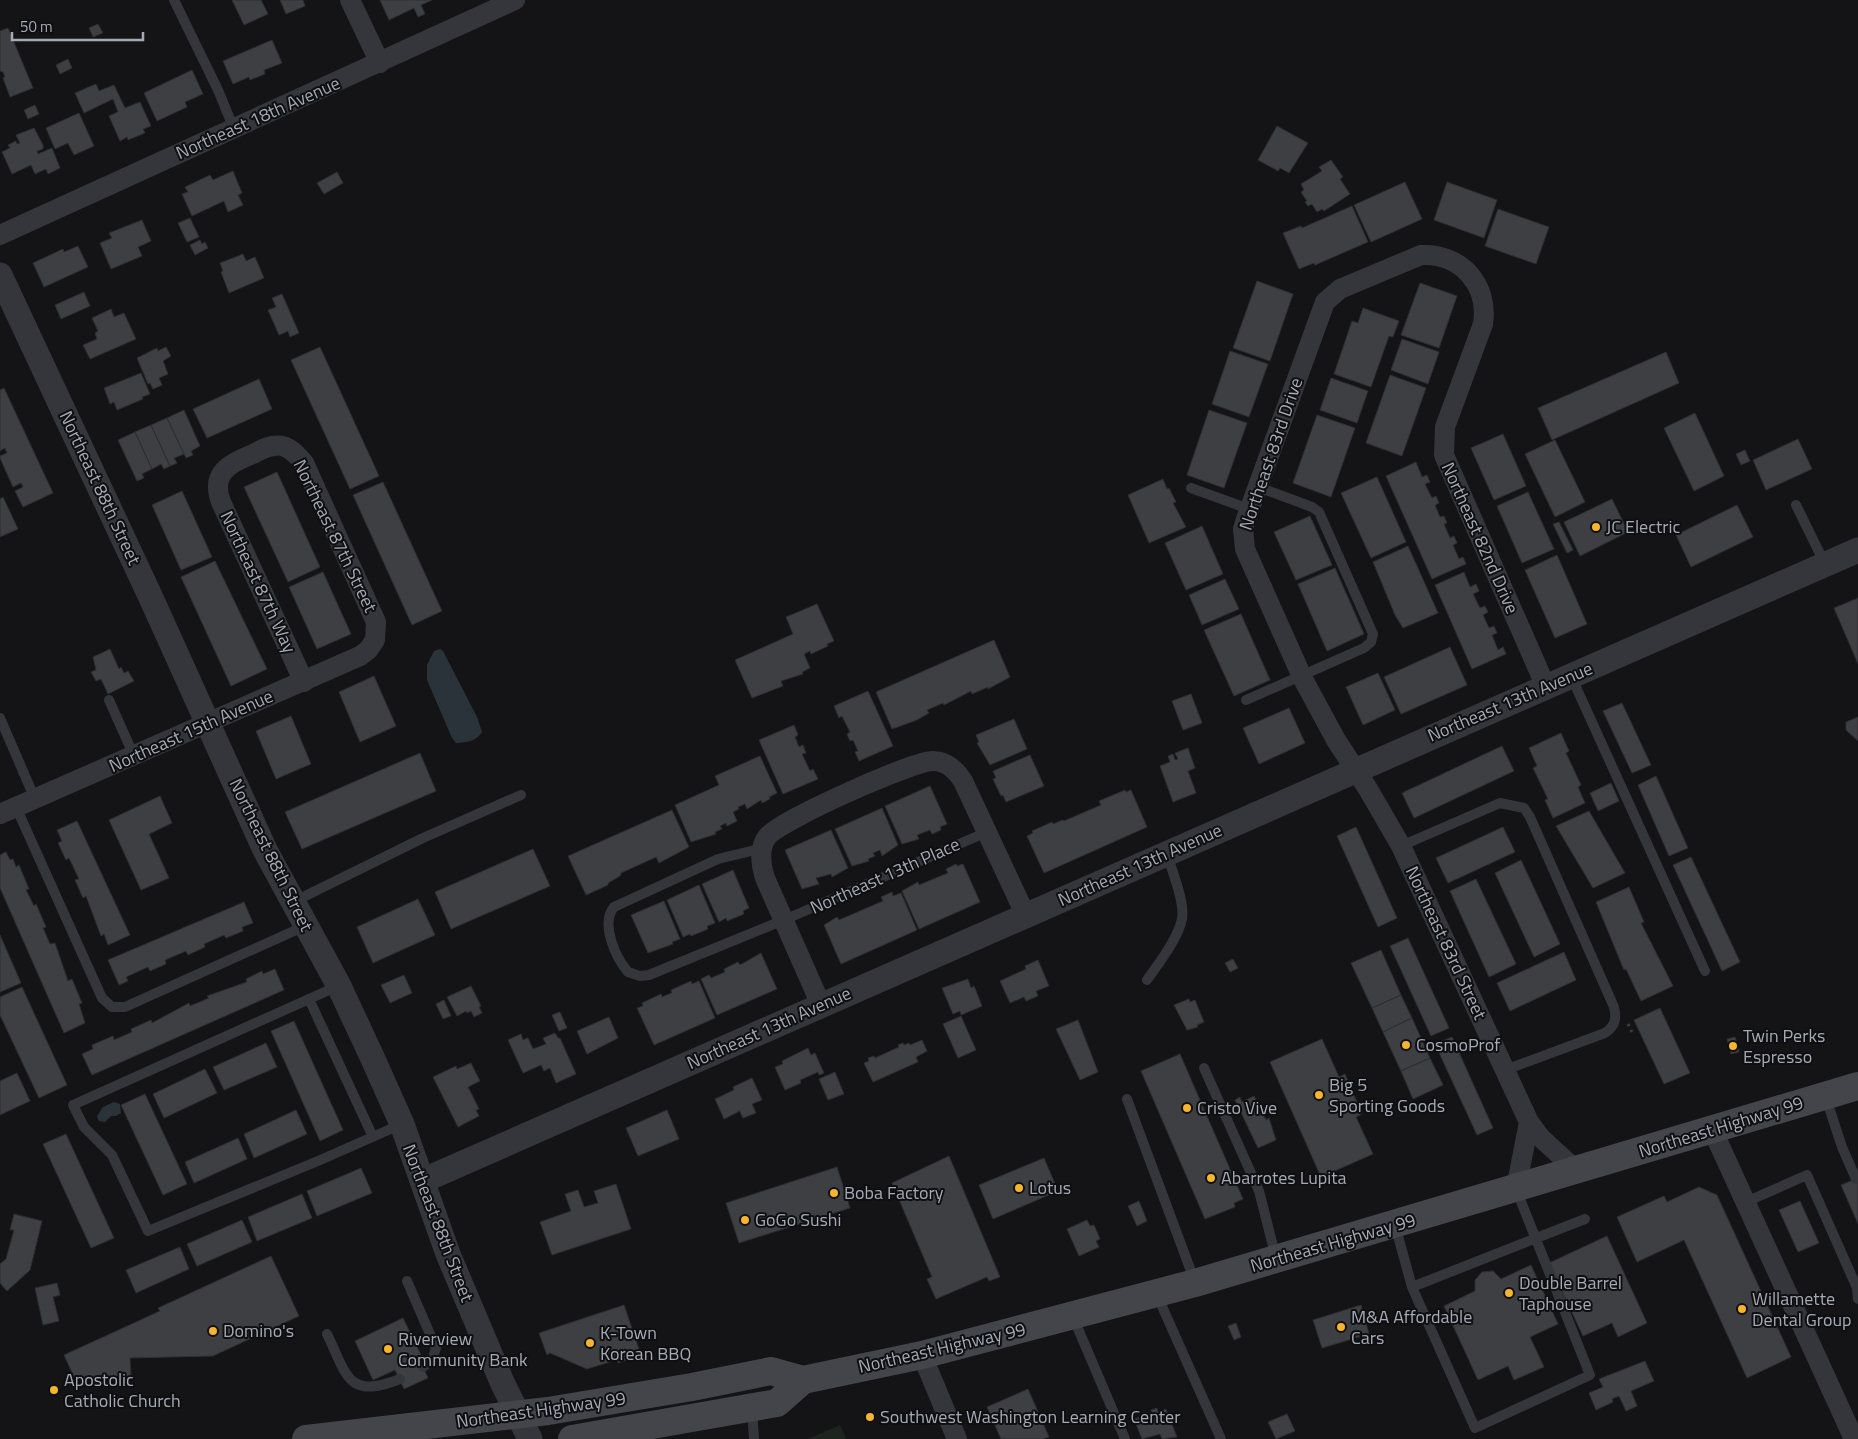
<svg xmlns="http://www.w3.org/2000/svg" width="1858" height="1439" font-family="'Titillium Web',sans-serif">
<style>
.green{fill:#1c241d}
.water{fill:#2a333a}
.building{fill:#3e3f43;stroke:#2e2e32}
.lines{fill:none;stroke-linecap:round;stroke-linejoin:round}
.path{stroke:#3b3d42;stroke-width:3;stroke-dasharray:2.5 4;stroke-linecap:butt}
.service{stroke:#35363b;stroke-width:10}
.minor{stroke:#35363b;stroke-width:20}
.tertiary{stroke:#35363b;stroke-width:25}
.secondary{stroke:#43454b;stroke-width:28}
.poi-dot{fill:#f6b52c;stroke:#0f0f11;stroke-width:2}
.labels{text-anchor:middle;stroke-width:4;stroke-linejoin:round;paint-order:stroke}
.street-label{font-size:18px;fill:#a5aab6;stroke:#0f0f11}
.poi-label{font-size:18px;fill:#a5aab6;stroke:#0f0f11;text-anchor:start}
</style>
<rect width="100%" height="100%" fill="#141416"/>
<!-- green -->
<path class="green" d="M840,1425L846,1438L844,1439H808Z"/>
<!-- water -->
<path class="water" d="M440,649L443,651L477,717L482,732C476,742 467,742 456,743L452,738L427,680V665L434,651Z
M114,1102L120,1104L121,1113L116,1116H111L105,1122L99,1121L97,1116L103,1107Z"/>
<!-- building -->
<path class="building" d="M232,0H261L268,14L244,25Z
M280,0H303L305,6L286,14Z
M380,0H432L421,5L425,14L418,17L414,8L389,20Z
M98,24L103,33L93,37L89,28Z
M8,28L33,88L10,97L3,78L5,77L3,72L0,71V31Z
M272,40L282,63L264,70L265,74L250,80L249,77L233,84L223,61Z
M68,59L72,68L60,74L56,65Z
M192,70L203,94L185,102L187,107L157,121L144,93Z
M96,84L99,91L114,85L125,108L140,102L151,126L143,129L145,133L128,140L127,137L120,141L109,116L118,112L113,99L84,113L75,93Z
M35,105L39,114L28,119L24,110Z
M79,113L94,146L74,155L68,143L55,149L46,128Z
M1277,126L1308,143L1289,173L1280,168L1278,171L1258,160Z
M34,128L43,145V149L37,151L38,154L52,148L60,168L48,174L46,169L35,174L31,165L12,174L2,152L10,148L8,145L16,141L17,144L20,143L16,135Z
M1331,160L1343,177L1340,179L1350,194L1324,211L1322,209L1317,212L1312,204L1308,206L1305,202L1307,201L1301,192L1304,190L1301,184L1322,171L1319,167Z
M233,171L242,193L238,195L243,205L228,212L224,201L192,216L182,194L188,192L185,187L210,175L213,180Z
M337,172L343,183L324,194L317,183Z
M1405,182L1422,219L1371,242L1354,205Z
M1447,182L1497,200L1484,238L1434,220Z
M1352,206L1368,242L1315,265L1314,263L1299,269L1283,233L1301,226L1302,228Z
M1498,209L1549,227L1536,264L1485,246Z
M190,218L199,237L187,242L178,223Z
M142,220L151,241L138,247L142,256L111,269L100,243L112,238L109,233Z
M200,240L202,244L205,242L208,248L195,255L190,245Z
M78,246L88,267L44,287L33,263L63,249L64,252Z
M243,254L246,261L255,257L264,278L229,293L221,272L223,271L220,263Z
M1257,281L1293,294L1270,361L1233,348Z
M1420,283L1457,296L1439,348L1401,335Z
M84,292L90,306L61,319L55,305Z
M282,294L299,333L290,337L288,331L279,335L268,310L276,307L272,298Z
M1363,308L1399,321L1393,337L1389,336L1371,387L1334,374L1352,321L1358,323Z
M111,309L114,317L124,313L136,339L90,359L83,345L97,339L95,333L98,331L92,318Z
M1402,339L1439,352L1428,384L1391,370Z
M166,347L171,356L163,361L168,374L159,378L162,385L153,389L150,383L148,384L137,358L157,348L158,351Z
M320,347L379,476L350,489L291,360Z
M1230,351L1268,364L1249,417L1212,404Z
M1666,352L1679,383L1552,440L1538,408Z
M141,373L150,394L142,397L143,399L117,410L114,402L110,404L104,388Z
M1390,375L1426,388L1402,456L1366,443Z
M1331,378L1368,391L1357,423L1320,410Z
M259,379L272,409L207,438L193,409Z
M4,388L53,493L23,507L15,491L23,487L21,483L13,487L0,458V456L7,453L5,448L0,451V390Z
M184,410L200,446L191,451L193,455L186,458L167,418Z
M1209,410L1247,423L1224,488L1187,475Z
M1695,413L1724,476L1694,491L1664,428Z
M1317,415L1355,428L1331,497L1293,483Z
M167,418L184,454L174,458L177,463L170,466L151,425Z
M151,425L170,466L164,469L161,464L152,469L135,432Z
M135,432L152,469L142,474L144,478L137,481L118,440Z
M1503,434L1526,486L1494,500L1471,448Z
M1798,439L1812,469L1766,490L1753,460Z
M1555,440L1585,502L1555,517L1525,454Z
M1745,450L1750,461L1741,465L1736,454Z
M1416,462L1422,477L1427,475L1430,482L1425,484L1432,498L1436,496L1439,503L1435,505L1440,517L1444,516L1447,523L1444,524L1450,538L1454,536L1457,543L1453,545L1459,559L1463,557L1466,564L1432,579L1386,476Z
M277,472L320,567L288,582L244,487Z
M1377,477L1406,542L1371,558L1341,493Z
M1163,479L1167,489L1169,488L1176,502L1173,503L1186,527L1149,543L1128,495Z
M383,482L442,611L412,625L353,495Z
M182,491L212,557L181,570L152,505Z
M1528,492L1554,549L1522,563L1497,506Z
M3,497L18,529L0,537V499Z
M1612,499L1628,532L1580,556L1564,522Z
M1737,505L1753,537L1691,567L1676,535Z
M1310,516L1332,565L1296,580L1274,532Z
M1559,522L1573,550L1567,553L1553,524Z
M1202,526L1223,574L1186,590L1165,543Z
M1408,546L1438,613L1403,628L1395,615L1373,562Z
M1557,555L1587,624L1555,638L1525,570Z
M215,561L267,669L231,686L181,577Z
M1335,568L1364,634L1327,651L1298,584Z
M323,572L351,634L317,649L289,587Z
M1464,572L1470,587L1476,584L1479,591L1473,594L1480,608L1485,606L1488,612L1483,615L1489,628L1494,626L1497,633L1492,635L1498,650L1503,647L1506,654L1472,669L1435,585Z
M1225,579L1239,609L1202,625L1189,595Z
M1858,598V664L1834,608Z
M817,604L834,641L827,644L828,646L811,654L810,651L804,654L810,668L802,672L803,674L781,681L783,686L752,698L735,660L793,634L786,617Z
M1241,614L1270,680L1234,696L1204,630Z
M994,640L1010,677L988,689V687L972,694L971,691L944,705L943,703L927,710L929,713L917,720L892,729L876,692Z
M1450,647L1467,685L1401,714L1384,677Z
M110,649L119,669L121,667L124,673L128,671L134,681L108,694L101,679L96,681L91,672L96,670L93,657Z
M1378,673L1395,710L1363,725L1346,687Z
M374,676L396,726L360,742L339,692Z
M868,691L893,746L859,761L855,752L858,751L853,740L850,741L847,734L850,732L842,716L839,718L834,706Z
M1191,694L1202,723L1183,730L1172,701Z
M1622,703L1651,765L1632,773L1603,711Z
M1289,708L1305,743L1259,764L1243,728Z
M291,716L311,764L276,779L256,731Z
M1858,717V741L1846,730V722Z
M1014,719L1027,749L990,765L977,743L979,742L976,735Z
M794,725L798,735L795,737L799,747L803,745L806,753L802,754L810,771L813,769L818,779L783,794L759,740Z
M1561,733L1569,751L1566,753L1581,785L1578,787L1585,803L1553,818L1545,800L1548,799L1533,768L1537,766L1529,748Z
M1502,746L1514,771L1414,818L1402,793Z
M1188,748L1195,768L1188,771L1196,793L1173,802L1160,766L1170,762L1168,756L1173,754L1175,760L1178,759L1175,753Z
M420,753L436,791L302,849L285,812Z
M1030,755L1044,786L1006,802L1003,795L1001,796L993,779L996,778L993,771Z
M760,756L777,793L769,797L770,799L762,803L761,800L747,809L745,804L738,807L739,809L733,812L737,821L727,826L726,823L720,826L722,829L715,832L716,834L691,842L675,805L719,785L715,776Z
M1656,776L1688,848L1669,856L1638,785Z
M1611,783L1619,801L1598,811L1590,793Z
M930,786L947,824L940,827L941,830L932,834L930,830L917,835L919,839L902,844L885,806Z
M1125,790L1126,792L1131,790L1147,827L1044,873L1027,836L1033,833L1032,831L1052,822L1053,824L1063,820L1064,821L1101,805L1099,801Z
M160,796L172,823L149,834L169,878L141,890L109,820Z
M882,808L898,845L882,856L880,850L873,853L875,856L868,859L869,861L852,866L835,829Z
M672,810L689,847L659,863L656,857L621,873L620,876L608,883V885L586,895L568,856Z
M1589,811L1625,873L1593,888L1556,826Z
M77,821L130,935L108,945L104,934L101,936L86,896L83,898L75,880L79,879L69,858L66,860L58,843L62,841L57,830Z
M1356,827L1397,918L1378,927L1337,836Z
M1503,827L1515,852L1448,883L1436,858Z
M831,830L848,868L832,877L831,874L816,878L819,884L802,889L785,850Z
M533,849L550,886L451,929L435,892Z
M6,852L10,860L13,859L16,867L19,865L29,889L26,890L34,906L36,904L46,927L43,928L50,944L55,943L68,981L72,979L82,1003L79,1004L85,1023L64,1033L0,888V855Z
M1691,857L1740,962L1722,971L1673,865Z
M1521,860L1560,944L1534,957L1495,873Z
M956,864L957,866L963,864L980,902L919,929L902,891L918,882L919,885L948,873L946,869Z
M733,870L749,908L743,911L744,914L727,921L726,918L719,922L702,884Z
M1476,879L1516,964L1489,977L1450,891Z
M699,885L715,923L707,926L708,929L691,936L690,934L683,937L667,900Z
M1629,887L1644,922L1641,923L1673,986L1641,1001L1626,969L1624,970L1596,902Z
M892,892L893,896L901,893L917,930L841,964L824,925L837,917L839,920L883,901L881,897Z
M418,899L435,935L373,963L357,927Z
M664,901L680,939L672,942L673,944L648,953L631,915Z
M244,902L253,923L242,927L243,931L226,938L224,935L204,944L205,947L188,955L186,951L165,960L166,964L150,971L148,967L126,977L128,981L119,985L108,960Z
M0,935L21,983L0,992Z
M1408,938L1449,1028L1431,1036L1390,946Z
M1381,950L1401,995L1372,1008L1351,963Z
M1564,952L1576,980L1510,1011L1497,983Z
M761,953L777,989L717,1015L701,979L709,975L711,978L725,972L724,969L738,962L740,965Z
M1233,959L1238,968L1230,972L1225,963Z
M1038,960L1049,986L1036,991L1038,996L1026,1001L1024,997L1010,1003L1000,981L1026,969L1025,966Z
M275,969L284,990L92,1075L82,1054L93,1049L92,1045L113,1036L114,1040L132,1032L131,1029L151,1020L152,1023L189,1003L190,1006L209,998L207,996L247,982L246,979L262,971L263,974Z
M404,975L412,993L390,1003L381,985Z
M968,979L971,988L974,986L982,1006L961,1015L960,1011L953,1014L942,988Z
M691,981L692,984L699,981L715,1018L654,1045L637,1008L643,1006L642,1003L661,994L662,997L672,993L671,990Z
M471,986L481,1006L479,1007L482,1013L474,1017L471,1011L467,1013L466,1011L457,1016L447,997Z
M22,987L67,1085L39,1098L0,1015V997Z
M1401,995L1412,1018L1383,1032L1372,1008Z
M1189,999L1190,1002L1195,1000L1204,1022L1197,1025L1198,1027L1187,1030L1174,1005Z
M444,1000L451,1016L443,1019L436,1004Z
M1660,1008L1690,1073L1664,1084L1634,1020Z
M560,1012L567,1028L559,1031L552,1015Z
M961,1016L976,1050L958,1058L943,1024Z
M609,1017L618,1038L587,1054L577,1031Z
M1412,1018L1430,1058L1401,1071L1383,1032Z
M1078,1020L1098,1072L1080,1080L1056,1029Z
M294,1021L343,1130L320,1141L271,1031Z
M555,1033L558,1038H560L576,1074L556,1083L550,1068L544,1071L541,1065L523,1073L508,1040L521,1034L523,1040L528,1038L533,1049L546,1044L543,1038Z
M1452,1037L1493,1128L1477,1135L1435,1044Z
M1735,1037L1739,1052L1731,1054L1727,1039Z
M1322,1039L1339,1077L1345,1074L1362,1114L1356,1117L1373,1154L1321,1177L1270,1062Z
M922,1040L927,1051L916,1057L918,1062L873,1082L864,1063L869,1061L868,1058L874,1056L875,1058L899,1047L898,1045L903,1043L904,1045L909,1043L910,1045Z
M266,1043L277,1067L224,1090L213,1067Z
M808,1048L811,1055L815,1053L824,1073L819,1075L818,1072L800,1080L801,1083L785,1090L775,1067L783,1064L782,1061Z
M1180,1054L1243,1199L1234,1203L1235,1207L1205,1219L1141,1071Z
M1430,1058L1443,1085L1413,1099L1401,1071Z
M471,1063L480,1081L468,1087L479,1109L476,1110L479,1116L458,1127L433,1077L456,1066L457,1069Z
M205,1069L217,1093L164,1118L153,1094Z
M835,1072L844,1094L828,1100L819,1079Z
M17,1073L30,1101L0,1115V1081Z
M752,1078L762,1100L752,1104L756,1113L743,1118L739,1110L738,1112L724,1119L715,1099L734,1090L733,1087Z
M145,1094L187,1184L163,1195L121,1105Z
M1254,1096L1266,1120L1269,1118L1276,1140L1258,1148L1235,1100L1240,1097L1242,1102Z
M296,1110L307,1134L254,1158L244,1134Z
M667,1110L679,1139L638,1156L626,1128Z
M66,1134L114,1238L91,1248L43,1144Z
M238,1138L247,1159L194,1183L185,1162Z
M949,1156L1000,1277L989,1281L987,1277L936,1299L927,1279L932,1277L892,1183Z
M1044,1158L1058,1191L993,1219L979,1185Z
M837,1167L850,1208L739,1243L726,1203Z
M361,1168L372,1193L317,1216L307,1191Z
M1858,1178V1224L1841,1185Z
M616,1184L631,1229L552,1255L540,1222L571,1211L565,1194L578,1190L584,1207L598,1203L594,1191Z
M1699,1187L1717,1195L1791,1357L1747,1378L1684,1240L1637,1262L1617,1217L1664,1196L1667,1202Z
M302,1194L312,1218L257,1241L248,1217Z
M1139,1201L1147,1221L1137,1226L1128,1206Z
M1800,1201L1819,1243L1798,1252L1779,1210Z
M14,1214L42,1221L30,1270L7,1291L0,1283V1264L6,1259L14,1230H10Z
M242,1220L252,1242L197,1266L187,1244Z
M1087,1220L1090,1226L1094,1225L1100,1239L1096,1241L1099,1247L1079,1256L1067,1229Z
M1607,1236L1647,1323L1618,1337L1612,1323L1583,1336L1549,1263Z
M180,1247L189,1269L136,1293L126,1270Z
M271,1256L299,1316L213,1356L130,1358L131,1376L75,1379L64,1355L160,1311L158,1308Z
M1531,1265L1558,1324L1530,1337L1544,1367L1514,1380L1508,1366L1478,1380L1444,1306L1475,1291V1280L1482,1272L1493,1271L1501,1279Z
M57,1283L60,1295L53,1297L59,1321L43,1325L35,1288Z
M624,1305L641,1355L618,1363L616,1360L587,1369L550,1353L547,1355L539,1333Z
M1361,1305L1369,1334L1322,1348L1313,1320Z
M403,1318L422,1357L419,1359L428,1378L404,1389L395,1370L373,1380L355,1341Z
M1236,1323L1241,1337L1234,1340L1228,1326Z
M1645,1361L1654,1381L1631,1391L1637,1406L1626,1411L1619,1396L1612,1399L1613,1402L1596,1410L1589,1393L1603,1387L1599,1379Z
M1028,1389L1049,1437L1043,1439H1001L987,1407Z
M1157,1408L1158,1412L1166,1409L1177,1437L1162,1439L1160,1434L1142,1439L1134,1419L1152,1414L1151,1410Z
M1287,1414L1295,1431L1276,1439L1268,1422Z"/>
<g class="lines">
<!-- path -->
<path class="path" d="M1628,1024L1632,1032"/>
<!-- service -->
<path class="service" d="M174,0L218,90L234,129
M1191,488L1249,509
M1796,505L1825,564
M1571,676L1705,971
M109,700L134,756
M1246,700L1364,648L1371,642L1373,634L1319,512L1312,507L1258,487
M0,718L35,799
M16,807L102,998L112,1007H125L305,926
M1401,846L1500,803L1524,808L1530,817L1614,1007C1617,1019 1615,1026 1605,1033L1505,1070
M763,848L718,859L614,907C600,924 616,958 628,972L640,976L649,975L784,920L987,832
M293,902L423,838L521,795
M1147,980C1158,964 1178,939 1182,919C1185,902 1172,871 1167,854
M338,986L73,1105L84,1127L112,1155L148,1231L318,1161L402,1124
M309,999L373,1137
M1204,1068L1259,1191L1276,1258
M1826,1098L1842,1147L1856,1179
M1127,1099L1195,1282
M1746,1202L1807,1175L1857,1288L1858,1299
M1395,1225L1412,1287L1475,1428L1590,1375L1516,1189
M407,1281L436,1348L432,1360L423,1367
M1412,1287L1585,1219
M1157,1295L1221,1439
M1073,1317L1125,1439
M327,1334C347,1375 347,1400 400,1379
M752,1409L754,1439"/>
<!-- minor -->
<path class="minor" d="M350,0L380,63
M0,235L515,0
M1546,687L1444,455L1445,427L1483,324C1489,285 1461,253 1421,255L1340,289L1325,302L1246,519L1243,529L1245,549L1303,679L1336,740L1368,789L1401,846L1529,1122L1540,1137L1577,1171
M0,814L360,656L368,650L375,640L376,622L304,463C298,456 292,449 283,446C272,444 262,449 253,454C230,463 210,473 221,502L304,682
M821,1005L765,878C761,865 758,849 767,837C778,821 913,761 933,761C947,761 956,770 963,781L1026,916
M1712,1129L1854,1439
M1516,1189L1529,1122
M922,1355L957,1439"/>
<!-- tertiary -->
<path class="tertiary" d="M0,275L152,600L265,850L339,986L373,1059L402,1124L448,1254L502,1382L530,1439
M422,1181L1858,550"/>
<!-- secondary -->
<path class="secondary" d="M306,1439L548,1411L692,1387L771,1371L803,1380L922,1355L1195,1283L1858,1086
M572,1439L777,1403L803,1380"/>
</g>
<!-- markers -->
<g class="poi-dot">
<circle cx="1596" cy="527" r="5"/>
<circle cx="1406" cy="1045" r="5"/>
<circle cx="1733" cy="1046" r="5"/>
<circle cx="1319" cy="1095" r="5"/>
<circle cx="1187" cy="1108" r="5"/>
<circle cx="1211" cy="1178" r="5"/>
<circle cx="1019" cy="1188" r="5"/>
<circle cx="834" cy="1193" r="5"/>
<circle cx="745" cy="1220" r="5"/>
<circle cx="1509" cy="1293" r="5"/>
<circle cx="1742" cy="1309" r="5"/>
<circle cx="1341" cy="1327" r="5"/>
<circle cx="213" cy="1331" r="5"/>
<circle cx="590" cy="1343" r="5"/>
<circle cx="388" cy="1349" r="5"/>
<circle cx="54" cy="1390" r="5"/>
<circle cx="870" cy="1417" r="5"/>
</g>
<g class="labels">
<!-- street labels -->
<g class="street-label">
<text transform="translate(258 118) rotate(-24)" y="6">Northeast 18th Avenue</text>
<text transform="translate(1271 454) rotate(-71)" y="6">Northeast 83rd Drive</text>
<text transform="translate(100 488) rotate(65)" y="6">Northeast 88th Street</text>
<text transform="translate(335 536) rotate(64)" y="6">Northeast 87th Street</text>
<text transform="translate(1480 538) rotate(66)" y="6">Northeast 82nd Drive</text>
<text transform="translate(258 582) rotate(65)" y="6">Northeast 87th Way</text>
<text transform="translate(1510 702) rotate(-23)" y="6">Northeast 13th Avenue</text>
<text transform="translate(191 731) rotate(-24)" y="6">Northeast 15th Avenue</text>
<text transform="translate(271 855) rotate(64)" y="6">Northeast 88th Street</text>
<text transform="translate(1140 865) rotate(-24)" y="6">Northeast 13th Avenue</text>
<text transform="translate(885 876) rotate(-24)" y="6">Northeast 13th Place</text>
<text transform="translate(1446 943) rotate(65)" y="6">Northeast 83rd Street</text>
<text transform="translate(769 1028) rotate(-24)" y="6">Northeast 13th Avenue</text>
<text transform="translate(1721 1127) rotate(-17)" y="6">Northeast Highway 99</text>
<text transform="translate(438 1223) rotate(69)" y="6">Northeast 88th Street</text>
<text transform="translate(1333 1243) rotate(-16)" y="6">Northeast Highway 99</text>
<text transform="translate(942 1348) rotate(-13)" y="6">Northeast Highway 99</text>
<text transform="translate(541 1410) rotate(-8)" y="6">Northeast Highway 99</text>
</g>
<!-- poi labels -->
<g class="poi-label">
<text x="1606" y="533">JC Electric</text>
<text x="1743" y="1042">Twin Perks<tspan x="1743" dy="21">Espresso</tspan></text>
<text x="1416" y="1051">CosmoProf</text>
<text x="1329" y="1091">Big 5<tspan x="1329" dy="21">Sporting Goods</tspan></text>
<text x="1197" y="1114">Cristo Vive</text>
<text x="1221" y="1184">Abarrotes Lupita</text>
<text x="1029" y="1194">Lotus</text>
<text x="844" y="1199">Boba Factory</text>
<text x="755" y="1226">GoGo Sushi</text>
<text x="1519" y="1289">Double Barrel<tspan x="1519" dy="21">Taphouse</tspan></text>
<text x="1752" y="1305">Willamette<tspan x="1752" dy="21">Dental Group</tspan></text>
<text x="1351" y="1323">M&amp;A Affordable<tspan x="1351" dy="21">Cars</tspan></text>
<text x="223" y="1337">Domino's</text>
<text x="600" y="1339">K-Town<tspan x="600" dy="21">Korean BBQ</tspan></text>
<text x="398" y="1345">Riverview<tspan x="398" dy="21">Community Bank</tspan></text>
<text x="64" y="1386">Apostolic<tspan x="64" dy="21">Catholic Church</tspan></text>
<text x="880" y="1423">Southwest Washington Learning Center</text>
</g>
</g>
<!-- scale -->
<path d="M12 32v8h131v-8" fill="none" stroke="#a5aab6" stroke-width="2.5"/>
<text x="20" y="32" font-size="15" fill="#a5aab6" stroke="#0f0f11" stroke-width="4" paint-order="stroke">50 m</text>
</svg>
